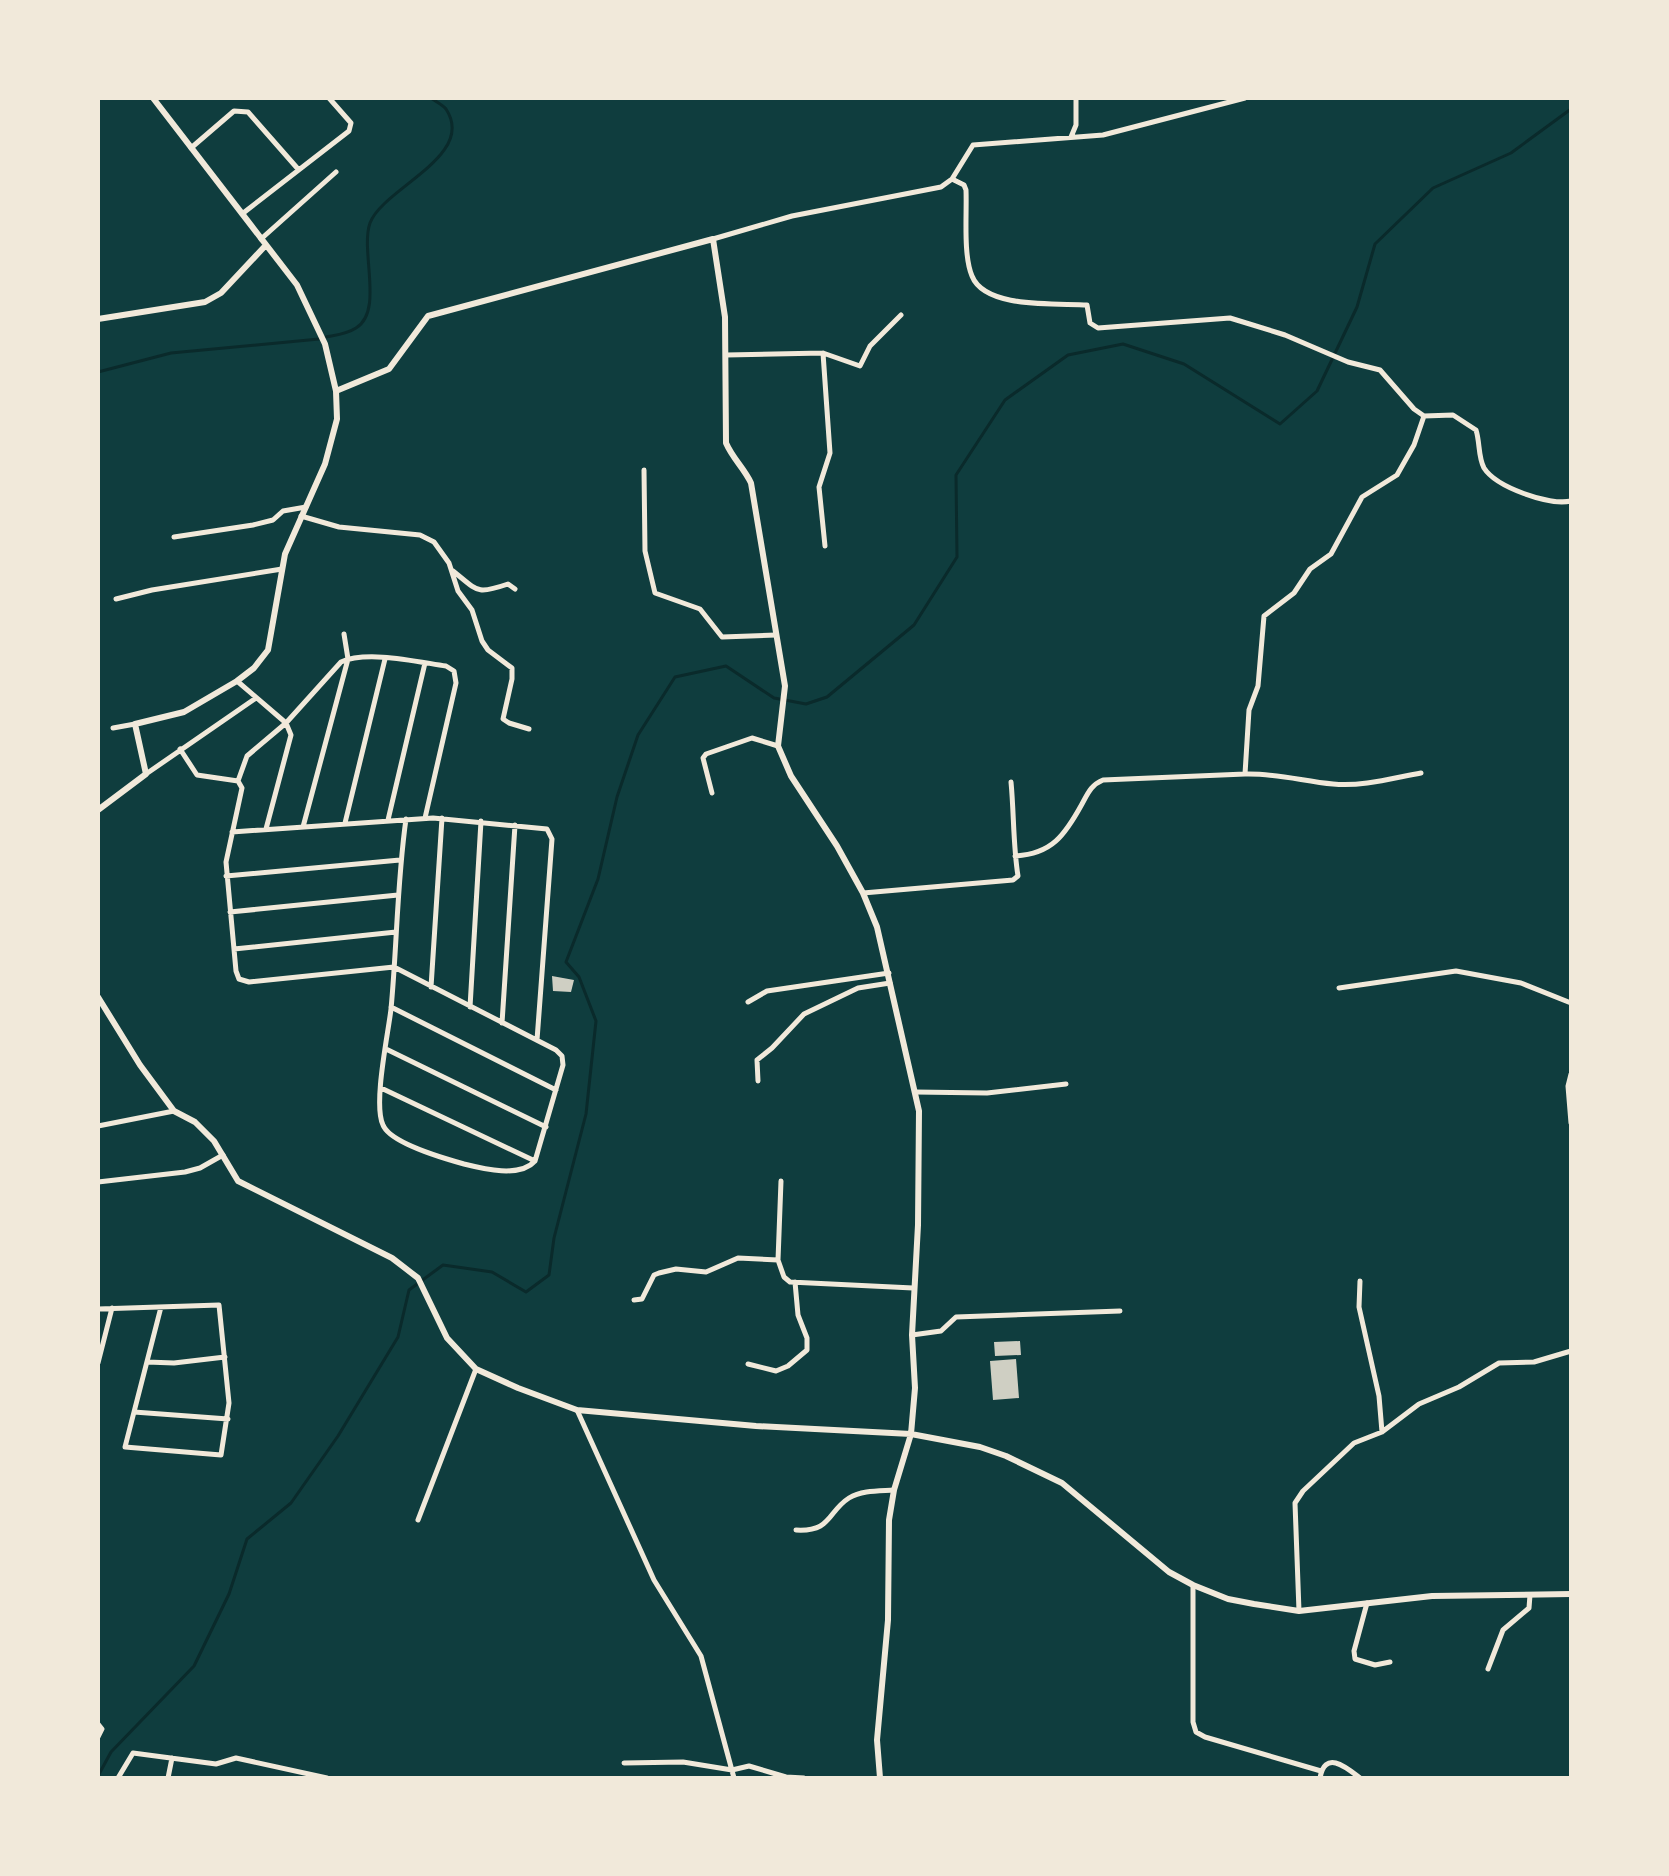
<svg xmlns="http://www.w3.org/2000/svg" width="1669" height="1876" font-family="Raleway,sans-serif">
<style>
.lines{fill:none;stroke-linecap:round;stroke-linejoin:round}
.stream{stroke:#0a2a2b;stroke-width:3}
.building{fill:#cfcfc3}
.minor{stroke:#f1e9da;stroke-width:5}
.tertiary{stroke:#f1e9da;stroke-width:6}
</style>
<rect width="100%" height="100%" fill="#0f3d3e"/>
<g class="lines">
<!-- stream -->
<path class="stream" d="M326,337C336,335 347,334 356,328C384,311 360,251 370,223C383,188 477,156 446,109C443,105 435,101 431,98
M98,372L171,353L319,339
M98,1776L111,1752L194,1666L229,1594L247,1539L291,1503L338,1436L398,1337L409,1290L443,1265L492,1272L526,1292L549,1275L554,1238L586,1114L596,1021L579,977L566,962L598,879L617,797L638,735L675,677L726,666L774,698L806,704L827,697L914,625L957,557L956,475L1005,400L1068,355L1123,344L1184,364L1280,424L1317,391L1357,307L1375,244L1433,188L1511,153L1571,109"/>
</g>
<!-- building -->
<path class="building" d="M552,976L574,980L571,992L553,991Z
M1020,1341L1021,1355L995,1356L994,1342Z
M1016,1359L1019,1398L993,1400L990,1361Z"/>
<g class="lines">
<!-- minor -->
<path class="minor" d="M1071,137L1076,125V98
M191,148L234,111L248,112L298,169
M952,179L964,185L966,190C967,214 963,255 972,276C985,309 1056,303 1087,305L1090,323L1098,328L1230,318L1285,335L1348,362L1380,370L1414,409L1424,416L1453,415L1476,430C1480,442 1478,457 1484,468C1496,487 1549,506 1571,501
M242,214L349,131L351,123L329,98
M261,239L336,172
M713,239L792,216L941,187L952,179L973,145L1103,135L1245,98
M823,353L830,453L819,487L825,546
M726,355L823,353L860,366L870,346L901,315
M644,470L645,551L655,593L700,609L722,637L776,635
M301,516L339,527L420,535L434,542L449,563L458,591L472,610L482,641L488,650L512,668V679L503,719L509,723L529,729
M174,537L253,525L273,520L283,511L306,507
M453,571C478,591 476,595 508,584L515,589
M116,599L152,590L282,569
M237,681L286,723L291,735L266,829
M113,728L135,724
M180,749L197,775L238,781
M146,774L256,698
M1245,774C1275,773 1303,781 1333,784C1362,787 1393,778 1421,773
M238,781L242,788L226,862L236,971L239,979L249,982L394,967L556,1050L562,1056L563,1065L535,1161C520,1178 484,1169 464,1164C446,1159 390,1143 383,1125C373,1104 388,1035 391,1009C397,946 397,882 406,819
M238,781L247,756L286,723L341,662C367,650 418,662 446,666L454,671L456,683L425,818
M712,793L703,758L706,754L752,738L778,746
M388,820L425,663
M345,823L385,659
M303,827L348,659L344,634
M232,832L433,818L547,829L552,839L537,1040
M1015,856C1052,854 1065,835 1082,804C1088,793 1091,785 1103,780L1245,774L1249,710L1258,686L1264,616L1294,593L1310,569L1331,554L1362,497L1397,475L1414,445L1424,416
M226,876L400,860
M863,893L1013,880L1018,876C1013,845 1014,813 1011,782
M230,912L398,895
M234,949L396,932
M431,987L442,818
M1339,988L1456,971L1521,983L1571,1003
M748,1002L767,991L889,973
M391,1007L556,1090
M470,1007L481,821
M502,1023L515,825
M386,1049L546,1127
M1571,1074L1568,1086L1571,1123
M758,1081L757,1060L772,1048L804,1014L858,988L890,983
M381,1088L535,1161
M915,1092L987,1093L1066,1084
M98,1126L174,1111
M98,1182L185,1172L200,1168L223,1155
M778,1260L781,1181
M1360,1281L1359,1307L1379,1396L1382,1432
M634,1300L642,1299L654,1275L659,1273L676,1269L706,1272L738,1258L778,1260L784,1277L790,1282L913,1288
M98,1309L219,1305L229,1403L221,1455L125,1447L161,1307
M912,1335L941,1331L956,1317L1120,1311
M147,1362L174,1363L225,1357
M98,1363L112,1308
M748,1364L776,1371L788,1366L807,1350V1338L798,1315L795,1282
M577,1410L654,1580L701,1656L734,1778
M134,1412L228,1419
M418,1520L476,1369
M796,1530C832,1532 827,1512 849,1498C862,1490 879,1491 894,1490
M1193,1585V1722L1196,1732L1205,1737L1321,1771
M1367,1603L1354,1651L1355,1659L1375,1665L1390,1662
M1299,1611L1295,1503L1303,1491L1354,1443L1382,1432L1419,1404L1459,1387L1499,1363L1534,1362L1571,1351
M1488,1669L1503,1630L1529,1608L1530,1595
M98,1724L102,1729L98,1737
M624,1763L683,1762L732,1770L749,1766L786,1777L804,1778
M118,1778L133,1753L216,1764L236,1758L327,1778
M168,1778L172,1758
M1320,1778C1325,1749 1347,1768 1360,1778"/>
<!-- tertiary -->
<path class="tertiary" d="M98,319L205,302L221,293L266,245
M336,391L389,369L428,316L713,239L725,317L726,443C733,459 744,468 751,483L785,686L778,746L791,776L837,846L863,893L877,927L919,1111L918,1225L912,1335L915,1388L911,1434L894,1490L889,1520L888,1620L877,1740L880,1778
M98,810L146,774L135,724L184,712L237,681L254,668L268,650L285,554L325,464L337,419L336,391L325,344L297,285L153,98
M98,997L140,1065L174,1111L195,1122L214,1141L238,1181L392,1258L418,1278L447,1338L476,1369L518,1388L577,1410L756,1426L911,1434L980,1447L1006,1456L1062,1483L1169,1572L1193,1585L1228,1599L1254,1604L1299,1611L1432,1596L1571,1594"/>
</g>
<!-- border -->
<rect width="1669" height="1876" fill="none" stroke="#f1e9da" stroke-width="200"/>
</svg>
